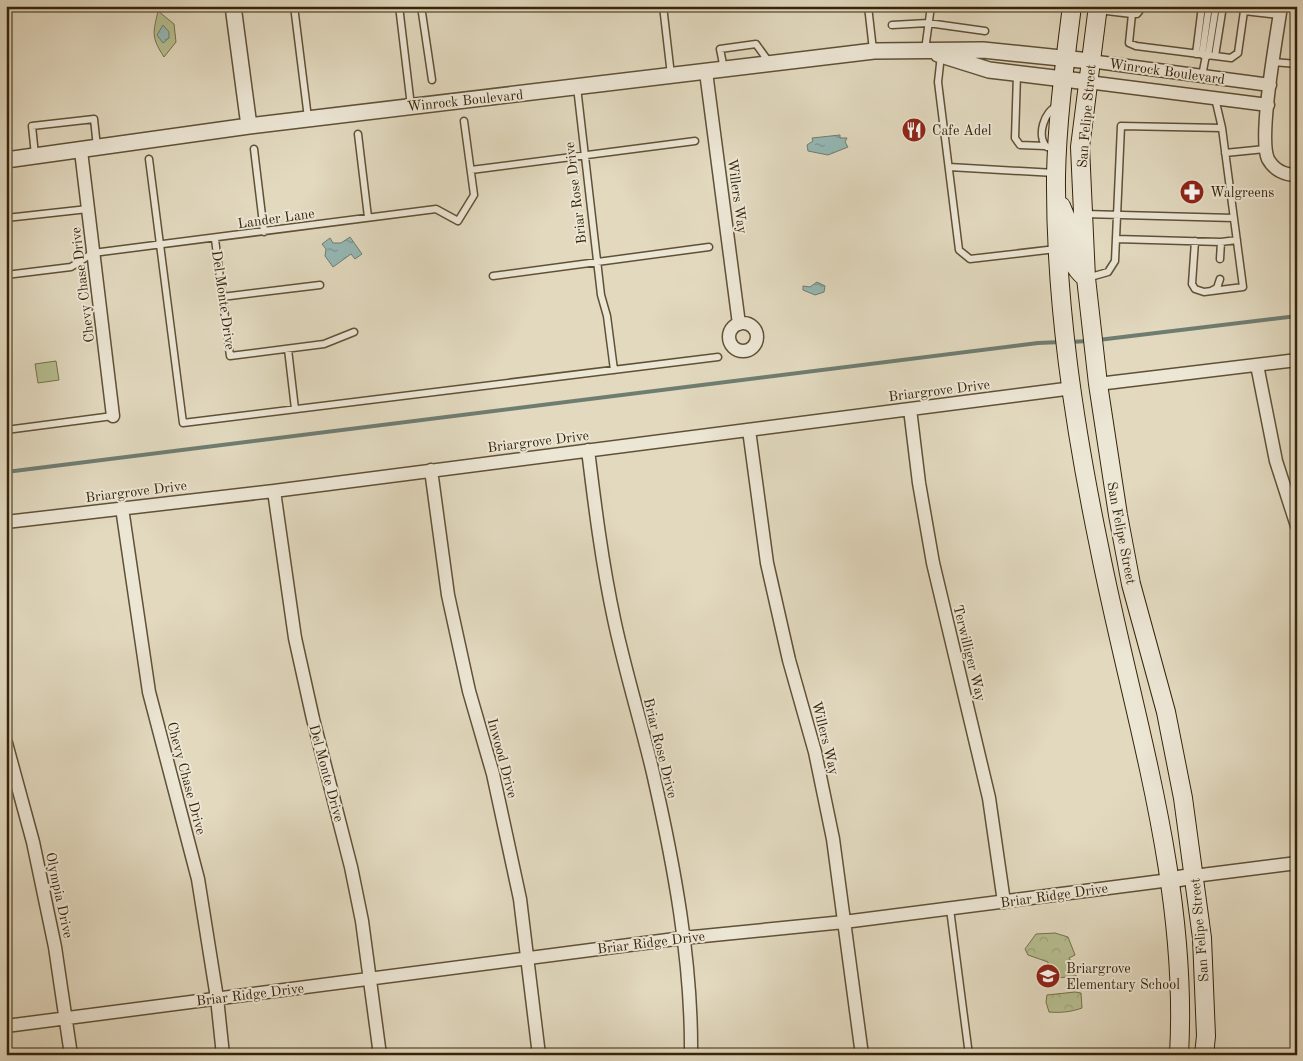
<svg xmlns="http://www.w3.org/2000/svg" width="1303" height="1061" font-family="'Old Standard TT',serif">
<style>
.park{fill:url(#park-crowns);stroke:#76714c}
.pitch{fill:#b6be90;stroke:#76714c}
.water{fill:url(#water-ripples);stroke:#6f7d71}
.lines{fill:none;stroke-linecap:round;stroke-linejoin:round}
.stream{stroke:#6f7d71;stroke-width:4}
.service-casing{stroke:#605136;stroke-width:9}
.minor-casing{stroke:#605136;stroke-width:15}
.tertiary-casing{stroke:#605136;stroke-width:18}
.secondary-casing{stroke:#352409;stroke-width:20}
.service{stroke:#ece6d5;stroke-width:6}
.minor{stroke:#ece6d5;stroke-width:12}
.tertiary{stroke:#ece6d5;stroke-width:15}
.secondary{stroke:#ece6d5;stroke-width:18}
.labels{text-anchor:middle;stroke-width:4;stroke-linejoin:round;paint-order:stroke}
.street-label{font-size:14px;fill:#352409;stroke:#ece6d5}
.poi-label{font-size:14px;fill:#352409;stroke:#ece6d5;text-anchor:start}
</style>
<defs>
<pattern id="park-crowns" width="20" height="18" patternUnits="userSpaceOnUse" patternTransform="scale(1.25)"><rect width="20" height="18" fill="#b6be90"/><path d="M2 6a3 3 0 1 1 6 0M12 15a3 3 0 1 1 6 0" fill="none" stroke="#9da37b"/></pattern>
<pattern id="water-ripples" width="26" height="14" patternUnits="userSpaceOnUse" patternTransform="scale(1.25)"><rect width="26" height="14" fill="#95b9b7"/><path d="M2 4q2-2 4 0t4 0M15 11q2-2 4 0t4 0" fill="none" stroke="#7a9693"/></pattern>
</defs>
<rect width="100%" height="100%" fill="#e2d9bf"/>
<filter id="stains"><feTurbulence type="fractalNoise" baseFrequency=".004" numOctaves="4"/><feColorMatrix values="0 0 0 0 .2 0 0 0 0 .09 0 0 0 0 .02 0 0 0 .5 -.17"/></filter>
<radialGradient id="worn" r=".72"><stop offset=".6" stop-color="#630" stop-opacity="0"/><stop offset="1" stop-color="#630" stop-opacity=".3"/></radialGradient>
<!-- park -->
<path class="park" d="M1055,933L1068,937L1075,955L1069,958L1076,968V976L1047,979L1048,962L1028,955L1025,949L1036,934Z
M1075,992L1081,993L1082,1008C1071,1012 1060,1013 1049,1012L1046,1002L1047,995Z"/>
<!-- pitch -->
<path class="pitch" d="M158,11L174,24L176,42L164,57C151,37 153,33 158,11Z
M56,361L59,380L38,383L35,364Z"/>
<!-- water -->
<path class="water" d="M163,25L169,32V38L163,43L157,35Z
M840,135V138H847L845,142L848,147L828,155L808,151L807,145L813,141L812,138Z
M350,237L362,254L355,259L351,254L333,267L325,256L326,249L322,244L330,238L333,243H341Z
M817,282L825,286L824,292L815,295L803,290V286L810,287Z"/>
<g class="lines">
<!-- stream -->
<path class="stream" d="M1098,340L1297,316
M1070,342L1088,341
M6,472L1038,343L1061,342"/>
<defs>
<path id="service" d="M294,6L308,118
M399,6L411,106
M421,6L432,80
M663,6L671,75
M868,6L873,50
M1240,6L1244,11L1280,15
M1098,10L1132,14H1137L1143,6
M1132,14L1129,43L1136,46L1231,58L1238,53L1244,11
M892,25L928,23L985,31
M925,50L931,6
M1196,54L1202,6
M941,55L938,82L959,250L970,259L1056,249
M1202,55L1209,6
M1208,56L1216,6
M1215,56L1223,6
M1273,62L1297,64
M724,69L720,49L756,44L769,62
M1017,74L1015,138L1020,145L1045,146
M1202,76L1206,55
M577,87L601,295L607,316L614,370
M358,134L368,217
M1047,147C1036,137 1044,110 1058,106
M254,149L264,232
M1225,153L1265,149
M35,155L32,126L94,119L97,147
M149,159L183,423L718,357
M949,167L1055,173
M471,170L695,141
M1084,214L1234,218
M6,218L88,209
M215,239L230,356L324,344L354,332
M1116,239L1221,242L1237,240
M1195,241L1192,284L1195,289L1204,292L1243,287L1222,128L1215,98
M1220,259L1221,242
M6,275L71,267L93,253L436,209L458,221L474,195L464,121
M493,276L709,247
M1087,278L1108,272L1115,261L1121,126L1222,128
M1211,291L1217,288L1220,279
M222,297L320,285
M288,349L295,409
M6,430L113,416
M950,909L969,1055"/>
<path id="minor" d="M1281,6C1277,35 1258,137 1268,159C1274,170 1285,175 1297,175
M1090,61L1270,85
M706,72L739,324
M1088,82L1268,105
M81,151L113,416
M729 337a14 14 0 1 1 28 0a14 14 0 1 1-28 0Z
M1257,365L1276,461L1297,526
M1098,384L1297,360
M910,409L919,483L933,563L989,798L1004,902
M749,430L767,563L789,660L815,752L833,839L862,1055
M588,450C595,507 602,563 614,619C625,671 641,722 653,773C674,865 692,961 691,1055
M431,470L448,595L469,691L493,774L520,899L539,1055
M274,491L295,638L313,719L351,867L362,921L380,1055
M122,508L149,692L198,879L217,998L223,1055
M6,522L274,491L1073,388
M6,743L33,842L55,947L71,1055
M1194,876L1297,863
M6,1026L683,938L844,922L1170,880"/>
<path id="tertiary" d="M233,6L249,126
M938,54L989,70L1088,82
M6,160L249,126L874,51L983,50L1090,61
M1170,880L1194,876"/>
<path id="secondary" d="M1072,6C1065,62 1057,120 1056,176C1055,300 1074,425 1099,546C1132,714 1189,881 1179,1055
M1098,6L1080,147L1086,278L1098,384L1118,515L1131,584L1166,712L1183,798L1202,938L1206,1036L1204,1055
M1061,206C1064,214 1069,223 1071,232C1074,253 1067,263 1086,278"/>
</defs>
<!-- service casing -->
<use href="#service" class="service-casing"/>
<!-- minor casing -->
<use href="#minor" class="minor-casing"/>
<!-- tertiary casing -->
<use href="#tertiary" class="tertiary-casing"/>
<!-- secondary casing -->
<use href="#secondary" class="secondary-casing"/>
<!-- service -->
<use href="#service" class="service"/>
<!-- minor -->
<use href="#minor" class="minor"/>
<!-- tertiary -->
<use href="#tertiary" class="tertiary"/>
<!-- secondary -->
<use href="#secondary" class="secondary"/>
</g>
<!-- icons -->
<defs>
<symbol id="restaurant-disc" viewBox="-11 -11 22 22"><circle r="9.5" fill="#8f2418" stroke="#ece6d5"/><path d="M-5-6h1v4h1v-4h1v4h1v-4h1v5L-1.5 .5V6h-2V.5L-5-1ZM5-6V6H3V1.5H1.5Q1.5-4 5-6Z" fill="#fff"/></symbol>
<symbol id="pharmacy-disc" viewBox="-11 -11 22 22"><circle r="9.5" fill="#8f2418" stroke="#ece6d5"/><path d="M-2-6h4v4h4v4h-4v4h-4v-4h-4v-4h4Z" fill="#fff"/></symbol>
<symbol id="school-disc" viewBox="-11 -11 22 22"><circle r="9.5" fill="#8f2418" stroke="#ece6d5"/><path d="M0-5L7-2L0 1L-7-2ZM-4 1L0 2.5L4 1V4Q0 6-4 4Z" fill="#fff"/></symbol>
</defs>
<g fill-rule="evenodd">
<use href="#restaurant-disc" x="900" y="116" width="28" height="28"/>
<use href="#pharmacy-disc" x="1178" y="178" width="28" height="28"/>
<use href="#school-disc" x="1034" y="962" width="28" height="28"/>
</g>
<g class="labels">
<!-- street labels -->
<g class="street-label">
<text transform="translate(1167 71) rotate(8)" y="5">Winrock Boulevard</text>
<text transform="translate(465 100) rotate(-6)" y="5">Winrock Boulevard</text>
<text transform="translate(1086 116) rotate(-85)" y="5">San Felipe Street</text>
<text transform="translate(575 193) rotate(-97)" y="5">Briar Rose Drive</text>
<text transform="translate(738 196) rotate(82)" y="5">Willers Way</text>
<text transform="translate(276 218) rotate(-8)" y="5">Lander Lane</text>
<text transform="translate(82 285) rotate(-97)" y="5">Chevy Chase Drive</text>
<text transform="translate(224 300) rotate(82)" y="5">Del Monte Drive</text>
<text transform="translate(939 390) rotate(-7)" y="5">Briargrove Drive</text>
<text transform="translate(538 441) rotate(-7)" y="5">Briargrove Drive</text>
<text transform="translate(136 491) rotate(-7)" y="5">Briargrove Drive</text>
<text transform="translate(1122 533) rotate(79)" y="5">San Felipe Street</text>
<text transform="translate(970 653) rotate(76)" y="5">Terwilliger Way</text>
<text transform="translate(826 738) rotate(76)" y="5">Willers Way</text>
<text transform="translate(661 748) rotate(76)" y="5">Briar Rose Drive</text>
<text transform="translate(503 758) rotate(75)" y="5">Inwood Drive</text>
<text transform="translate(327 773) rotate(75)" y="5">Del Monte Drive</text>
<text transform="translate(187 778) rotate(75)" y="5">Chevy Chase Drive</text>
<text transform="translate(60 895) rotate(78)" y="5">Olympia Drive</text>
<text transform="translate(1054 895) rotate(-8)" y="5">Briar Ridge Drive</text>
<text transform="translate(1199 930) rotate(-95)" y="5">San Felipe Street</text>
<text transform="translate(651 942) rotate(-7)" y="5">Briar Ridge Drive</text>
<text transform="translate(250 994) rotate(-7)" y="5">Briar Ridge Drive</text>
</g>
<!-- poi labels -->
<g class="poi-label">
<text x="932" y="135">Cafe Adel</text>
<text x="1210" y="197">Walgreens</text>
<text x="1066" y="973">Briargrove<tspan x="1066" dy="16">Elementary School</tspan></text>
</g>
</g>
<!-- margin -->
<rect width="1303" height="1061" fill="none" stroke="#e2d9bf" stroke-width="25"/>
<rect x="8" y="8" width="1288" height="1046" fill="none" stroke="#352409" stroke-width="2.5"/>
<rect x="12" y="12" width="1278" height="1036" fill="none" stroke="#352409"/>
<rect width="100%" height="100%" filter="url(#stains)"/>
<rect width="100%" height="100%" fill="url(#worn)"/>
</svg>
